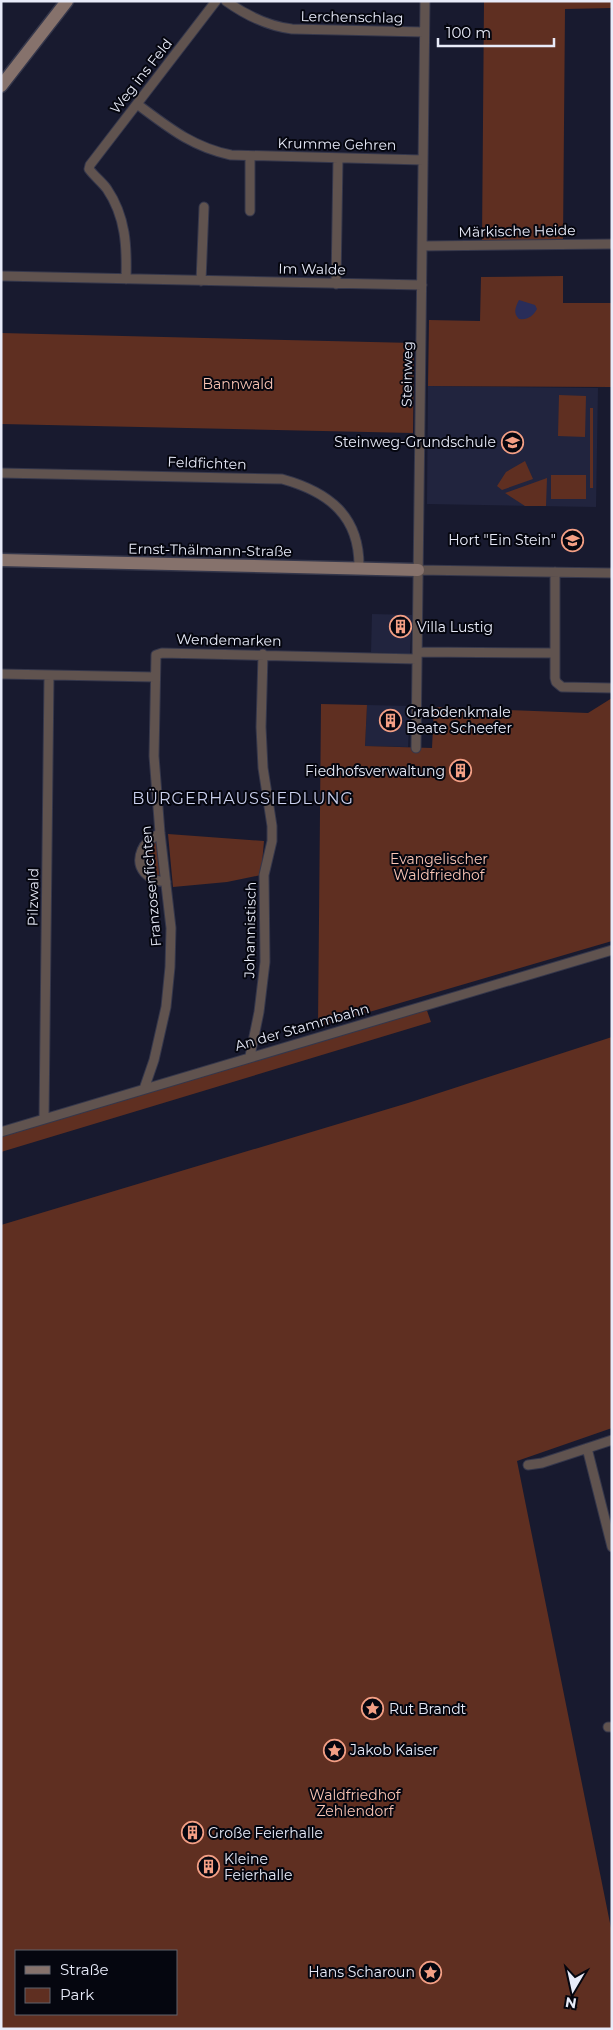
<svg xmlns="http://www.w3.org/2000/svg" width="613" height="2030" font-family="Montserrat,sans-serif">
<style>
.built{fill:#21243e}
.green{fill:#5f2f21;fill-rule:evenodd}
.water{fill:#292d59}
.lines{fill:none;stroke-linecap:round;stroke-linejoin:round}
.street-casing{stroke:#35374b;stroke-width:11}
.secondary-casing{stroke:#35374b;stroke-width:15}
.street{stroke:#60534f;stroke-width:9}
.secondary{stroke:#86726c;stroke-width:12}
.labels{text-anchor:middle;stroke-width:4;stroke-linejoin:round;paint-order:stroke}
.street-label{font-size:14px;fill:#e8ebf9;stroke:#05060f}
.park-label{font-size:14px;fill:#fac5b5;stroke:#05060f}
.poi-label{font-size:14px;fill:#e8ebf9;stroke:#05060f;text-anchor:start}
.quarter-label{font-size:16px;letter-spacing:1px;fill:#cbd1ee;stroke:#05060f}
</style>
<rect width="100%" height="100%" fill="#181a2f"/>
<!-- built -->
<path class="built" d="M428,386L598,388L596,507L427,504Z
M372,614L412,615L410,654L371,652Z
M367,705L410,706L408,747L365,746Z"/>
<!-- green -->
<path class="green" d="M484,1H612V8L565,9L563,240L482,241Z
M563,276V303H612V387L428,386L429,320L480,321L481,277Z
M1,333L414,343L413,433L1,424Z
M559,395L586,396L585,437L558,436Z
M590,408H593V488H590Z
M525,461L533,479L502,490L497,486L506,472Z
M551,475H586V499H551Z
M547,478L546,506H525L505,493Z
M612,698V941L318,1027L321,704L367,705L365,746L432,748L434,707L588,713Z
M168,834L264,841L261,875L227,882L173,887Z
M156,841L161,879L153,878C143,863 143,861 149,844Z
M425,1005L431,1022L1,1152V1132Z
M612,1037V1428L517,1461L612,1933V2029H1V1225L408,1103ZM16,1951H176V2014H16Z"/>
<!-- water -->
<path class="water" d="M519,300L535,305L537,309C533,316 528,320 519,319C513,313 515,308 519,300Z"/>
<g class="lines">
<defs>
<path id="street" d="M226,1C247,16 267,26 292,29L424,32
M137,104C168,127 192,147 231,155L423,160
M250,211V156
M422,246L612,244
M1,276L422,285
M126,279C127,247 126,217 107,189C102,182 94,176 89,169L90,165L216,1
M201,281L204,207
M336,284L338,158
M1,473L282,479C329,492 360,516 359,568
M418,570L612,573
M555,572V678L556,682L562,687L612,688
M418,652L555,653
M1,674L155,677
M416,748L425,1
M160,833C153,838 145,842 142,850C134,869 149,881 166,882
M250,1056L259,1012L265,962L264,875L272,841V826L263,768L261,727L263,654
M144,1089L154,1060L166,1007L170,967L171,928L160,833L154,756L156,655L162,653L417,659
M44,1119L49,675
M1,1132L612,950
M587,1448L612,1547
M528,1465L542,1463L612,1440
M608,1727H612"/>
<path id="secondary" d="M1,86L67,1
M1,560L418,570"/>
</defs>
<!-- street casing -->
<use href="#street" class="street-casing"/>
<!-- secondary casing -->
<use href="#secondary" class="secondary-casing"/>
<!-- street -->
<use href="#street" class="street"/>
<!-- secondary -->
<use href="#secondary" class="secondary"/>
</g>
<!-- icons -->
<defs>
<symbol id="school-ring" viewBox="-11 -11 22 22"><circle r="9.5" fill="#05060f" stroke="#f39f85" stroke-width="1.5"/><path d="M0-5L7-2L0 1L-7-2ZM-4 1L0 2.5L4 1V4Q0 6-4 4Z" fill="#f39f85"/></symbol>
<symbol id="building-ring" viewBox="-11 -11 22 22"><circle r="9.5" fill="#05060f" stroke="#f39f85" stroke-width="1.5"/><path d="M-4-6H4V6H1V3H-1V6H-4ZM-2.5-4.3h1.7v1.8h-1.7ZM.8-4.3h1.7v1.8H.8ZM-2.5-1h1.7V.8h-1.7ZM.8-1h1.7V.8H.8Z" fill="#f39f85"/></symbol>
<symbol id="sight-ring" viewBox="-11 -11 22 22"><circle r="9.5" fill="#05060f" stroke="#f39f85" stroke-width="1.5"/><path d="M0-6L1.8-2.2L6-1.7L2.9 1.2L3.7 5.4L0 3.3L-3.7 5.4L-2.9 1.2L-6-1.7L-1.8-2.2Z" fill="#f39f85"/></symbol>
</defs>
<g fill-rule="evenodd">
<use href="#school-ring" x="500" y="430" width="25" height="25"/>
<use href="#school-ring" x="560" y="528" width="25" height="25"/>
<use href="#building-ring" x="388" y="614" width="25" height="25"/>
<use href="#building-ring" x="378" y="708" width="25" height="25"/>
<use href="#building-ring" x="448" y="758" width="25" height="25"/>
<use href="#sight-ring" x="360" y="1696" width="25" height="25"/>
<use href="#sight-ring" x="322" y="1738" width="25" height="25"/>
<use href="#building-ring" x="180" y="1820" width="25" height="25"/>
<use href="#building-ring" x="196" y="1854" width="25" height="25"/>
<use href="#sight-ring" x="418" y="1960" width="25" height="25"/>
</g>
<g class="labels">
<!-- street labels -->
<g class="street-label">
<text transform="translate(352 17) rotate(1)" y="5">Lerchenschlag</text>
<text transform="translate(141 76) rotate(-52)" y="5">Weg ins Feld</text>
<text transform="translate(337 144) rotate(1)" y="5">Krumme Gehren</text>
<text transform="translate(517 231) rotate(-1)" y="5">Märkische Heide</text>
<text transform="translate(312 269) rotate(1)" y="5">Im Walde</text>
<text transform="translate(407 374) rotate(-89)" y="5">Steinweg</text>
<text transform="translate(207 463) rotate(2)" y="5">Feldfichten</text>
<text transform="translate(210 550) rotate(1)" y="5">Ernst-Thälmann-Straße</text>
<text transform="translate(229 640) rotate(1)" y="5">Wendemarken</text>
<text transform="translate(151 886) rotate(-95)" y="5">Franzosenfichten</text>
<text transform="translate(33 897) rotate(-89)" y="5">Pilzwald</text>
<text transform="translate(250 930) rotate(-89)" y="5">Johannistisch</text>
<text transform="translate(302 1027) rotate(-16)" y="5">An der Stammbahn</text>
</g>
<!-- park labels -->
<g class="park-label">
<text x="238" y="389">Bannwald</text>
<text x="439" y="864">Evangelischer<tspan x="439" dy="16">Waldfriedhof</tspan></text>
<text x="355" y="1800">Waldfriedhof<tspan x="355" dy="16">Zehlendorf</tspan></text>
</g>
<!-- poi labels -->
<g class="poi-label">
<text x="496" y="447" text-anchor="end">Steinweg-Grundschule</text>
<text x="556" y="545" text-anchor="end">Hort "Ein Stein"</text>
<text x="417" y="632">Villa Lustig</text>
<text x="406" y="717">Grabdenkmale<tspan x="406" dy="16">Beate Scheefer</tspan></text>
<text x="445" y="776" text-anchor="end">Fiedhofsverwaltung</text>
<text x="389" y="1714">Rut Brandt</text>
<text x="350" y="1755">Jakob Kaiser</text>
<text x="208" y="1838">Große Feierhalle</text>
<text x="224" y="1864">Kleine<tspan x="224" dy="16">Feierhalle</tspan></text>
<text x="415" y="1977" text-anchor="end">Hans Scharoun</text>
</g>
<!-- quarter labels -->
<g class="quarter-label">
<text x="243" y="804">BÜRGERHAUSSIEDLUNG</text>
</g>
</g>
<!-- border -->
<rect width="613" height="2030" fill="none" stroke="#e8ebf9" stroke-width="5"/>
<!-- legend -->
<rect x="15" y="1950" width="162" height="65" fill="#05060f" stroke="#60626d"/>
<rect x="25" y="1966" width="25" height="8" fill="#86726c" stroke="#60626d"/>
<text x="60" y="1975" font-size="15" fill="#e8ebf9">Straße</text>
<rect x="25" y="1988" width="25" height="15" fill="#5f2f21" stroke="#60626d"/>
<text x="60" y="2000" font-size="15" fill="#e8ebf9">Park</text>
<!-- north arrow -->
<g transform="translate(573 1990) rotate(189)" stroke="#05060f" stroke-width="4" paint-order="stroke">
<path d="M0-4L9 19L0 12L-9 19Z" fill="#e8ebf9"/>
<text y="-8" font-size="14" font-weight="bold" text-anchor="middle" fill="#e8ebf9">N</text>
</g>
<!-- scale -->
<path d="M438 38v8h116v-8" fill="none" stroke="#e8ebf9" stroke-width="2.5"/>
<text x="446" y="38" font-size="15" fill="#e8ebf9" stroke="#05060f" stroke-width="4" paint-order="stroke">100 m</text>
</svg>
